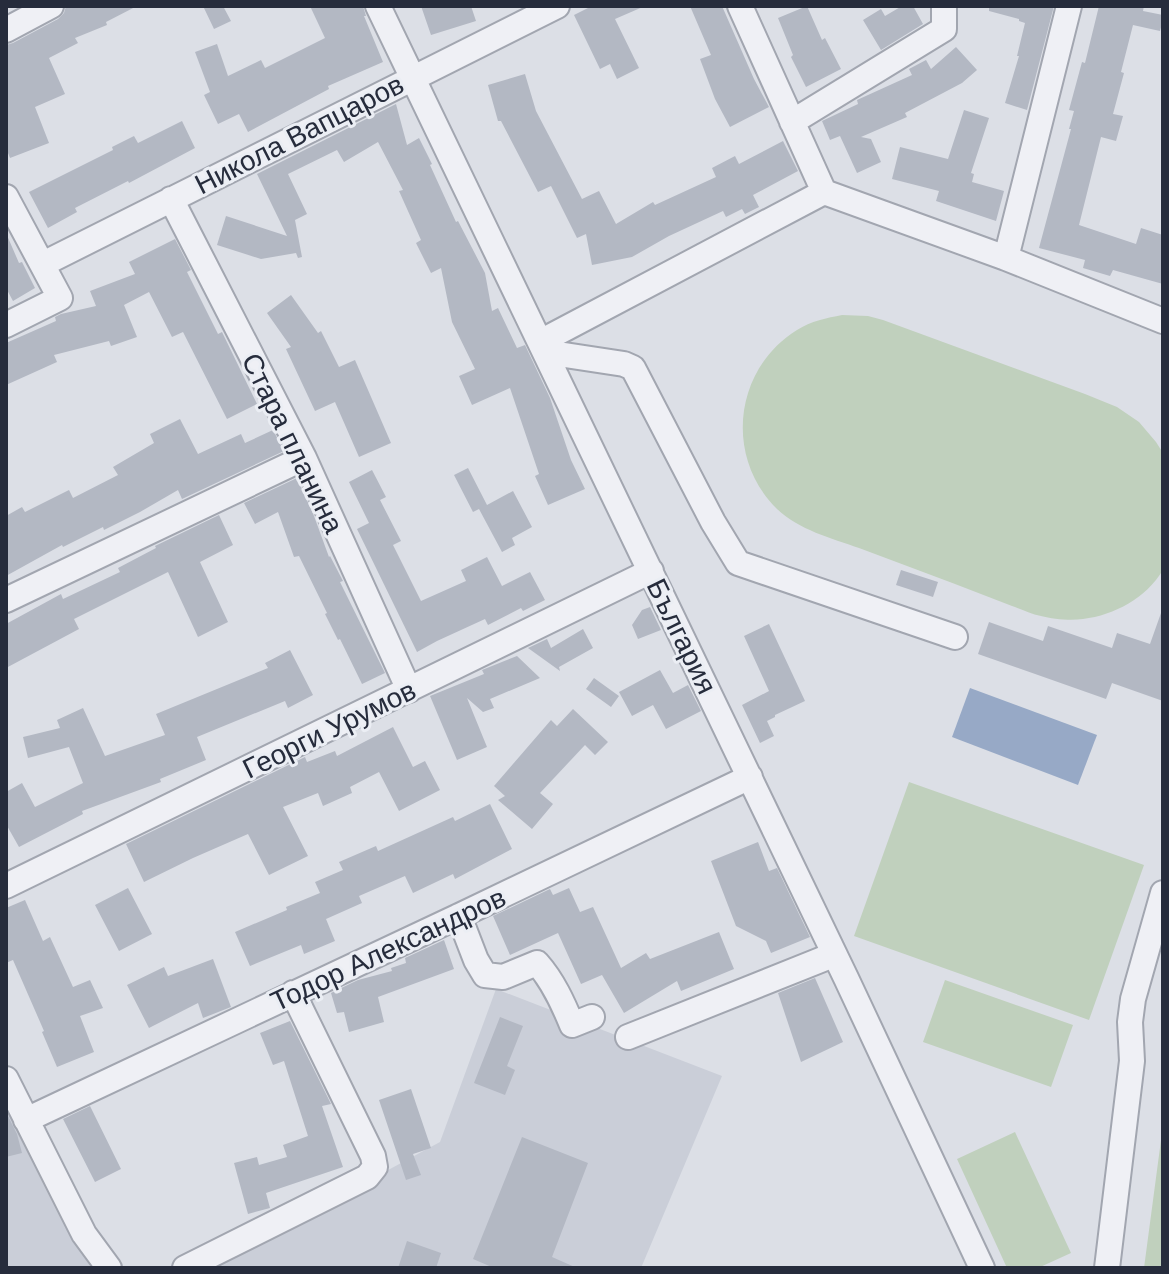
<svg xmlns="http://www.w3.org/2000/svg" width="1169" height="1274" font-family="'DM Sans',sans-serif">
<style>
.built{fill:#caced8}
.green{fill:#c0d0bd}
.water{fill:#97a9c6}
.building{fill:#b3b8c3}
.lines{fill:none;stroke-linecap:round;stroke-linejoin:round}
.minor-casing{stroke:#a2a6b0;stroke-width:28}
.minor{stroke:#eff0f5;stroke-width:24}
.labels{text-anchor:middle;stroke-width:6;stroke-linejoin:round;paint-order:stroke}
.street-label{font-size:28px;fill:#262c3c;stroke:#ebeef4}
</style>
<rect width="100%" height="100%" fill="#dcdfe6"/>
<!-- built -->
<path class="built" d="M496,989L722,1076L641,1268H207L440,1142Z
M6,1097L91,1268H6Z"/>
<!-- green -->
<path class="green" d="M842,315L868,316L883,320L1085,394L1117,407L1139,422L1156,442L1163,453V570C1146,598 1115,615 1083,619C1070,621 1053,619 1041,616C1031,614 1021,609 1012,606C993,599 974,591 955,584C923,572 891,560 859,548C831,538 799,530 777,509C724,457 734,369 797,330C811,321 827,318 842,315Z
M909,782L1144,865L1089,1020L854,936Z
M945,980L1073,1025L1051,1087L923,1042Z
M1163,1125V1268H1144Z
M1015,1132L1071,1253L1038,1268H1007L957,1159Z"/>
<!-- water -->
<path class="water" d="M970,688L1097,735L1078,785L952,737Z"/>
<!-- building -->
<path class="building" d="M66,6H137L106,22L107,25L75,38L78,43L49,58L65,94L35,107L49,143L10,158L6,148V45L13,43L58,19L64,13Z
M203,6H223L231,21L214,29Z
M310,6H363L366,16H364L383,62L328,86L329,89L248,132L239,114L218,124L204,95L210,92L195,52L217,44L228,76L261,60L265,68L325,38Z
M421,6H471L476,21L431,35Z
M592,6H645L615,19L639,68L617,79L610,64L600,69L574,15Z
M690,6H722L754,79L769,107L730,127L715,99L700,59L711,55Z
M807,6L822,40L825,38L841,69L806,87L791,57L793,55L778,18Z
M902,6H913L923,24L881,50L863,20L881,9L885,16Z
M989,6H1054L1027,110L1005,103L1019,56H1017L1025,23L1019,21V19L989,11Z
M1099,6H1144L1143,11L1163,15V20L1160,31L1133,25L1121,72L1124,73L1113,114L1123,116L1116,141L1101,137L1079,225L1136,244L1141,228L1163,235V284L1113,270L1110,276L1083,268L1085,260L1039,248L1071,129H1069L1074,111L1069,110L1082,62L1085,63Z
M956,47L977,70L962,83L905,113L907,117L861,137L871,139L881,162L857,173L840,136L830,140L822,121L858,104L857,100L912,75L909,69L926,60L931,69Z
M525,74L536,111L582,199L599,191L616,224L653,202L655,205L716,177L712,168L735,156L739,164L783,141L798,171L753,195L759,207L745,214L742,209L726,217L723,211L669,236L632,257L592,265L586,234L577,238L551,186L538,192L501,121H498L488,85Z
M396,104L407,145L419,138L432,164L430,165L456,222L458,221L485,273L492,311L498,308L517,348L525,345L550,398L571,460L585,489L548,505L535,476L539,474L510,388L472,405L459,376L475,369L452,322L441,268L431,273L416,243L421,240L399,191L403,190L378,142L344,162L337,150L288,174L307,214L295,220L302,257L298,258L296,253L261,259L217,245L226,216L287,236L257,174Z
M964,110L989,118L971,173L974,174L972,182L1004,191L996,221L936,201L939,191L892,179L900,147L948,159Z
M182,121L195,148L129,183L128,181L75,208L77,212L48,228L29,192L113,150L112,147L134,136L138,143Z
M6,233L19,263L22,262L35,288L13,301L6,288Z
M175,239L191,270L187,272L218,334L222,332L257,404L227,419L183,332L172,337L149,292L124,305L137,337L111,346L109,341L54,355L57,362L6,385V343L56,321L55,317L61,314L96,306L90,291L135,274L129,262Z
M291,295L318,333L321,331L339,367L355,360L391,443L359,457L335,402L315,411L286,349L291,347L267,313Z
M180,419L198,454L241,434L245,443L273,430L284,451L182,499L178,490L140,512L104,530L103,527L63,547L62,545L6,576V516L22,507L25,512L69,490L73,498L118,475L113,467L154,443L150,434Z
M468,468L487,505L513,491L532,527L512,538L515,545L502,552L479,509L481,508L473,512L454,475Z
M372,470L386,497L380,500L401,541L393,545L421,601L466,581L461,570L487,557L502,586L530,572L545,600L523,611L521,608L488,625L485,619L437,641L417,652L357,529L369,523L349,482Z
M297,478L314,516L329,557L330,556L343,581L340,582L385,673L362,684L340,639L338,640L325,614L327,613L299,556L294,557L278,512L255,524L244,503Z
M219,515L233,545L200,562L228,622L198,637L168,572L74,619L79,629L6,668V624L61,594L63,599L120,572L118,568L156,548L155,546Z
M901,570L938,582L933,597L896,585Z
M650,607L661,630L638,639L632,625L642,610Z
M1161,613H1163V701L1112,683L1106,699L978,654L989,622L1043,641L1048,626L1112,648L1117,633L1150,644Z
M769,624L805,701L775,715V717L767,721L774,736L760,743L742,705L769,691L744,636Z
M583,629L593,648L559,667L560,671L528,648L547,639L551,648Z
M290,650L313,695L288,708L285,701L197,737L206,760L160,779L161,782L82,811L83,814L19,847L6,824V792L22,783L35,807L83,783L69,747L28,758L23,737L60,728L57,720L83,708L105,756L165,735L156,714L268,668L265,663Z
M517,656L540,678L490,699L494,708L483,712L467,698L487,747L457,760L430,696L484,674L482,670Z
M660,670L673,693L688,685L701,711L666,729L653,705L632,716L619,692Z
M594,678L619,696L611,707L586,689Z
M573,709L608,742L595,755L585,745L540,793L553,804L532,829L498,800L505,796L494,786L551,720L557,726Z
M393,727L413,767L425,761L440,790L399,811L379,772L350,787L352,793L323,806L318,793L283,807L308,856L269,875L248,834L193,858L144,882L126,844L305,757L307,762L335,751L337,756Z
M490,804L512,849L455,879L453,874L413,893L405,876L359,896L362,903L326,919L335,941L304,954L301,945L250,966L235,932L287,910L286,907L320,893L315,882L343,870L339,862L376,846L378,851L453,817L455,821Z
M758,842L769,871L777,868L810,937L771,953L766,941L736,926L711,861Z
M128,888L152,934L119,951L95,905Z
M569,888L580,912L593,907L621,968L646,953L650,959L719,932L734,969L681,991L677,981L624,1013L602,975L581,984L558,933L510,955L493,916L550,889L553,895Z
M25,900L43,941L50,937L73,987L90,980L103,1008L80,1016L94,1052L57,1067L42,1032L44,1031L13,960L6,963V908Z
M444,940L454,969L378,997L384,1022L349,1032L344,1012L337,1013L331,993L358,980L392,971L391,968L406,963L405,958Z
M213,959L231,1007L203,1018L198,1003L149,1028L127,985L164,967L168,976Z
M815,978L843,1042L801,1062L778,993Z
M500,1017L523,1026L507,1066L515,1070L505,1095L474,1083Z
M290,1021L331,1104L322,1106L343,1167L266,1193L270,1208L248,1214L234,1163L257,1157L259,1165L287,1157L283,1145L308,1136L284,1061L273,1065L260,1033Z
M411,1089L431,1148L413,1154L421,1175L406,1180L379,1100Z
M90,1106L121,1169L95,1182L63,1119Z
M6,1112L17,1134L22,1153L6,1157Z
M522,1137L588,1163L552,1257L577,1268H494L473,1259Z
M407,1241L441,1253L436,1268H398Z"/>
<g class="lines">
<defs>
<path id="minor" d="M378,6L846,978L982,1268
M740,6L824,192
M6,30L51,6
M792,122L944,29V6
M6,197L60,298L6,325
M171,199L304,458L409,690
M1006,258L1069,6
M43,264L557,6
M540,342L824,192L1006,258L1163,321
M545,352L624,364L633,368L713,522L738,563L955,637
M6,600L304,458
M6,886L651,571
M459,916L476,960L485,975L503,977L537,963C553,981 563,1003 572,1025L592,1017
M628,1037L833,955
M6,1079L84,1234L109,1268
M26,1120L459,916L750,777
M185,1268L367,1177L375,1167L373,1156L293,993
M1107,1268L1132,1061L1130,1022L1133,999L1163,893"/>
</defs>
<!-- minor casing -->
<use href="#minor" class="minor-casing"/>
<!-- minor -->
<use href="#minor" class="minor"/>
</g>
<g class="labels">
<!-- street labels -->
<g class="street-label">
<text transform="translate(299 134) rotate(-27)" y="10">Никола Вапцаров</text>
<text transform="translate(293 443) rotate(64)" y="10">Стара планина</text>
<text transform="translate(682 636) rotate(64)" y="10">България</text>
<text transform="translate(329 729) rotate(-26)" y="10">Георги Урумов</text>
<text transform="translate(388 949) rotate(-25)" y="10">Тодор Александров</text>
</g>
</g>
<!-- border -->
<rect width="1169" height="1274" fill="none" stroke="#262c3c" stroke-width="16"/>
</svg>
